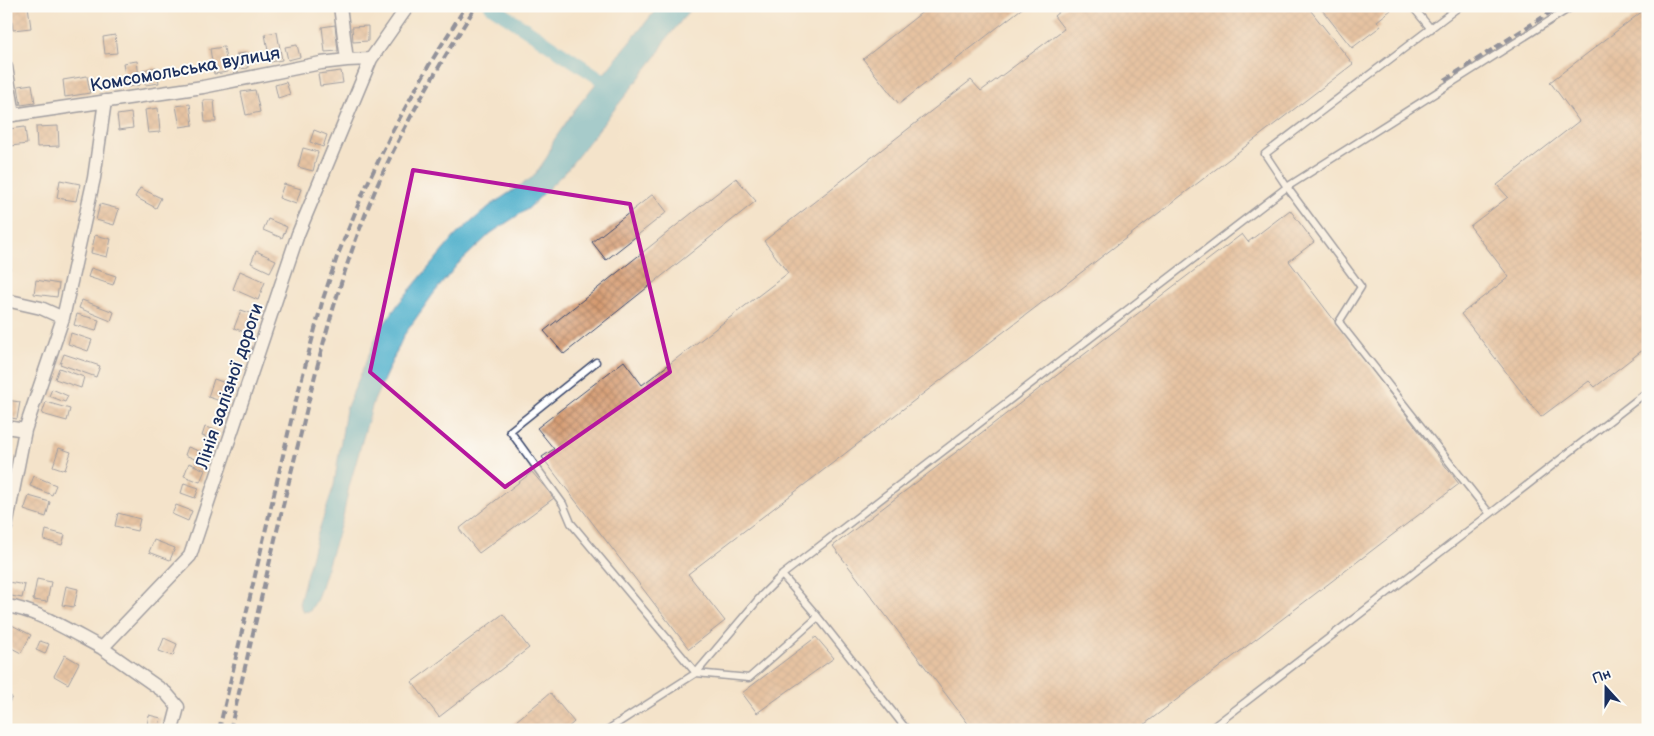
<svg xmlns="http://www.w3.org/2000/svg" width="1654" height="736" font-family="'Balsamiq Sans',sans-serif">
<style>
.water{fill:#4baeca;stroke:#336e94}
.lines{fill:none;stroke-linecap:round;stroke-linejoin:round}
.canal{stroke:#4baeca;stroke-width:14}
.building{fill:url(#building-cross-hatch)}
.service-casing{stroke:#3c4a6e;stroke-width:9}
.minor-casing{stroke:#3c4a6e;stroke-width:15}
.service{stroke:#fff;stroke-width:6}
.minor{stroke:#fff;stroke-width:12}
.rail{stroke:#1b2f5e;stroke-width:4;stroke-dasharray:8 4;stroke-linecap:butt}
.marked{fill:none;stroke:#b5179e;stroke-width:4;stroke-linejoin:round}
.labels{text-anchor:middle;stroke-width:4;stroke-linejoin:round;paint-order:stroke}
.street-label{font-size:18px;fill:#1b2f5e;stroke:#fdfcf7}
</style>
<defs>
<pattern id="building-cross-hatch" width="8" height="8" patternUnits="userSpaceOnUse" patternTransform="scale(1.25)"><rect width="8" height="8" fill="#d59a6f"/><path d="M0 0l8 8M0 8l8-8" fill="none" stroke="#ac7e5e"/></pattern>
</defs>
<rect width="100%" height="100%" fill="#fdfcf7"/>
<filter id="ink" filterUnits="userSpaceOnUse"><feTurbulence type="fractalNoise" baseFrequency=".02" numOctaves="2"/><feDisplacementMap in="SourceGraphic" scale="10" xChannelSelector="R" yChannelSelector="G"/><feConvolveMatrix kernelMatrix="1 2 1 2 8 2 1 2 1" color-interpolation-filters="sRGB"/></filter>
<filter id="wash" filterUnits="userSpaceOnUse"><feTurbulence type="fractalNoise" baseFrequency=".0096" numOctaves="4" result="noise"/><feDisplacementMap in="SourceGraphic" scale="20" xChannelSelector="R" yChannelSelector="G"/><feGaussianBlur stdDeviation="1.12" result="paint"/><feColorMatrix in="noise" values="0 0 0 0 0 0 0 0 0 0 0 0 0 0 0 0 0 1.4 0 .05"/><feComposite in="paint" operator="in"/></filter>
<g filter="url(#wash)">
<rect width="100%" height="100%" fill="#f4e3ca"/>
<!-- water -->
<path class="water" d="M659,6H693L665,41L658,54L566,171L529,208L491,233L457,265L434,293L404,335L373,403L349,487L343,517L317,599L310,611L303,612L299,603L317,536L334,485L346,409L378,333L399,303L456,235L491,205L533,177L547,157L554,140L576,108Z"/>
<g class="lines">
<!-- canal -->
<path class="canal" d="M491,6L616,89"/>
</g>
<g id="blocks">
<!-- building -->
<path class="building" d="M19,6H28L31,28L13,30L10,8Z
M930,6H1025L899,104L863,59Z
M1066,6H1307L1353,64L688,574L725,621L689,649L542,457L554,449L537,428L624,361L642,385L788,273L764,241L971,80L981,91L1064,29L1054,16Z
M1319,6H1388L1391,10L1377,21L1381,26L1352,48Z
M1648,7V346L1595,387L1589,381L1541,417L1461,314L1509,277L1470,226L1508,197L1497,185L1579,121L1550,82Z
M335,25L338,51L325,52L322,27Z
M368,26V41L353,42L352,27Z
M277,32L282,60L270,62L265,34Z
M115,35L117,53L105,54L103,37Z
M297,45L300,57L288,60L285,47Z
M224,47L228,72L214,74L210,49Z
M247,53L248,68L238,69L237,54Z
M137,61L140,85L127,87L123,63Z
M156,67L159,83L145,85L143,70Z
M341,71L343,83L320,86L318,74Z
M87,76L90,93L65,97L63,80Z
M286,82L290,94L278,98L275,85Z
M32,84L35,103L21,105L18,86Z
M255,90L260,112L246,115L241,92Z
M203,100H214L216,122H205Z
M190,104L193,125L180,127L176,106Z
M158,108L160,132L148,133L145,110Z
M131,113L133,128L119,130L117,115Z
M58,126L59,146L37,147L36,127Z
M25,127L27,144L11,146L9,129Z
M314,130L327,135L323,147L310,142Z
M303,148L318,152L313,171L298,167Z
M736,178L756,201L564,354L544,331Z
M60,180L80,184L76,201L57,198Z
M284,184L301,189L296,204L279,198Z
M140,188L161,198L156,208L135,197Z
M653,194L667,212L606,260L592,242Z
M100,204L119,209L114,225L96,220Z
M1290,210L1314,242L1289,261L1459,484L1137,730H973L833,546L1242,234L1248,242Z
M268,219L287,227L282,238L263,230Z
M95,235L111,239L107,257L91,253Z
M256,251L276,260L270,272L251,263Z
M6,268H10L7,283H6Z
M91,268L116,276L113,285L88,277Z
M240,271L265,282L258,300L233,289Z
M36,280L59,284L57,297L34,294Z
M82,300L114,312L111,321L79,308Z
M241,310L256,315L249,334L234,328Z
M77,314L99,320L96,331L74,325Z
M71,333L92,340L88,351L68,344Z
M64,354L100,366L96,377L60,364Z
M59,368L84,377L81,388L55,379Z
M214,379L234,386L227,403L208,397Z
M52,389L68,396L65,402L49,396Z
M6,400L20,402L17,419L6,417Z
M46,402L70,409L67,421L42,414Z
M205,427L219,431L216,440L202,436Z
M188,447L210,455L207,464L185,455Z
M59,448L71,452L65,470L53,466Z
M189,463L205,470L200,482L184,476Z
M532,472L554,498L479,553L459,529Z
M34,476L56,485L52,495L30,486Z
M184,483L199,488L195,498L181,493Z
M29,496L50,502L46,517L24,510Z
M176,505L192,511L188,521L172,514Z
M118,513L140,519L137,531L115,526Z
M46,530L65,535L62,545L44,540Z
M154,540L175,548L170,560L149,552Z
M37,579L51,582L47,602L33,600Z
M8,582L25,585L22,598L6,595Z
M66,586L78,589L74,607L62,605Z
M503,614L529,648L439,717L412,682Z
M6,622L31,635L21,653L6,645Z
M816,637L834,658L757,713L742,693Z
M164,638L177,644L173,656L159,651Z
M40,641L49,644L45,654L36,650Z
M65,655L79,663L68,684L54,676Z
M550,693L574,722L565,730H505Z
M6,694L12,697L6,708Z
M149,715L161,718L158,730H146Z"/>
</g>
</g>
<g filter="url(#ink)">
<use href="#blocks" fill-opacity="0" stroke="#3c4a6e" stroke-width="1"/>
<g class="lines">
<defs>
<path id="service" d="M1412,6L1431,29
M1460,6L1265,154L1287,187L1361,287L1339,322L1490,514
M596,362L510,431L563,504L571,523L696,673L749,678L818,617
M782,575L818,617L907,730
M607,730L696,673L763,594L782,575L1287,187L1573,6
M1209,730L1490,514L1648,391"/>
<path id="minor" d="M340,6L347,60
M6,67L14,115
M6,116L203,87L321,63L347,60L371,59
M6,300L41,308L63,318
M6,427L25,430
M6,527L25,430L63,318L94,178L105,101
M6,606C38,610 73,633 102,648
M172,730L178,707L166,693L102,648L190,556L298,234L371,59L408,6"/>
</defs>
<!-- service casing -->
<use href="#service" class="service-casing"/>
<!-- minor casing -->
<use href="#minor" class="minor-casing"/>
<!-- service -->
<use href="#service" class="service"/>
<!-- minor -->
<use href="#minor" class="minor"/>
<!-- rail -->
<path class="rail" d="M1445,80L1560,6
M219,730L294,408L323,299L337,257L363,193L393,130L429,65L466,6
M230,730C254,631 276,531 301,433C318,360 337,287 364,218C392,144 434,73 476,6"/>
</g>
</g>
<!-- marked area -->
<path d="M0 0H1654V736H0ZM413,170L630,204L670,372L505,487L370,372Z" fill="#f4e3ca" fill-opacity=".55" fill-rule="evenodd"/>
<path class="marked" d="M413,170L630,204L670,372L505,487L370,372Z"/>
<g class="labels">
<!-- street labels -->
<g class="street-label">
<text transform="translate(185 69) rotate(-10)" y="6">Комсомольська вулиця</text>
<text transform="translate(229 386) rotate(-71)" y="6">Лінія залізної дороги</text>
</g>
</g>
<!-- margin -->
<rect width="1654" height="736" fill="none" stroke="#fdfcf7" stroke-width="25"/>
<!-- north arrow -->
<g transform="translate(1606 688) rotate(339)" stroke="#fdfcf7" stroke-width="4" paint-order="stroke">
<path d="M0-4L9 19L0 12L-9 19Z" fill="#1b2f5e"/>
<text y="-8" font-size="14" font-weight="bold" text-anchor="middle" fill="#1b2f5e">Пн</text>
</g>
</svg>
